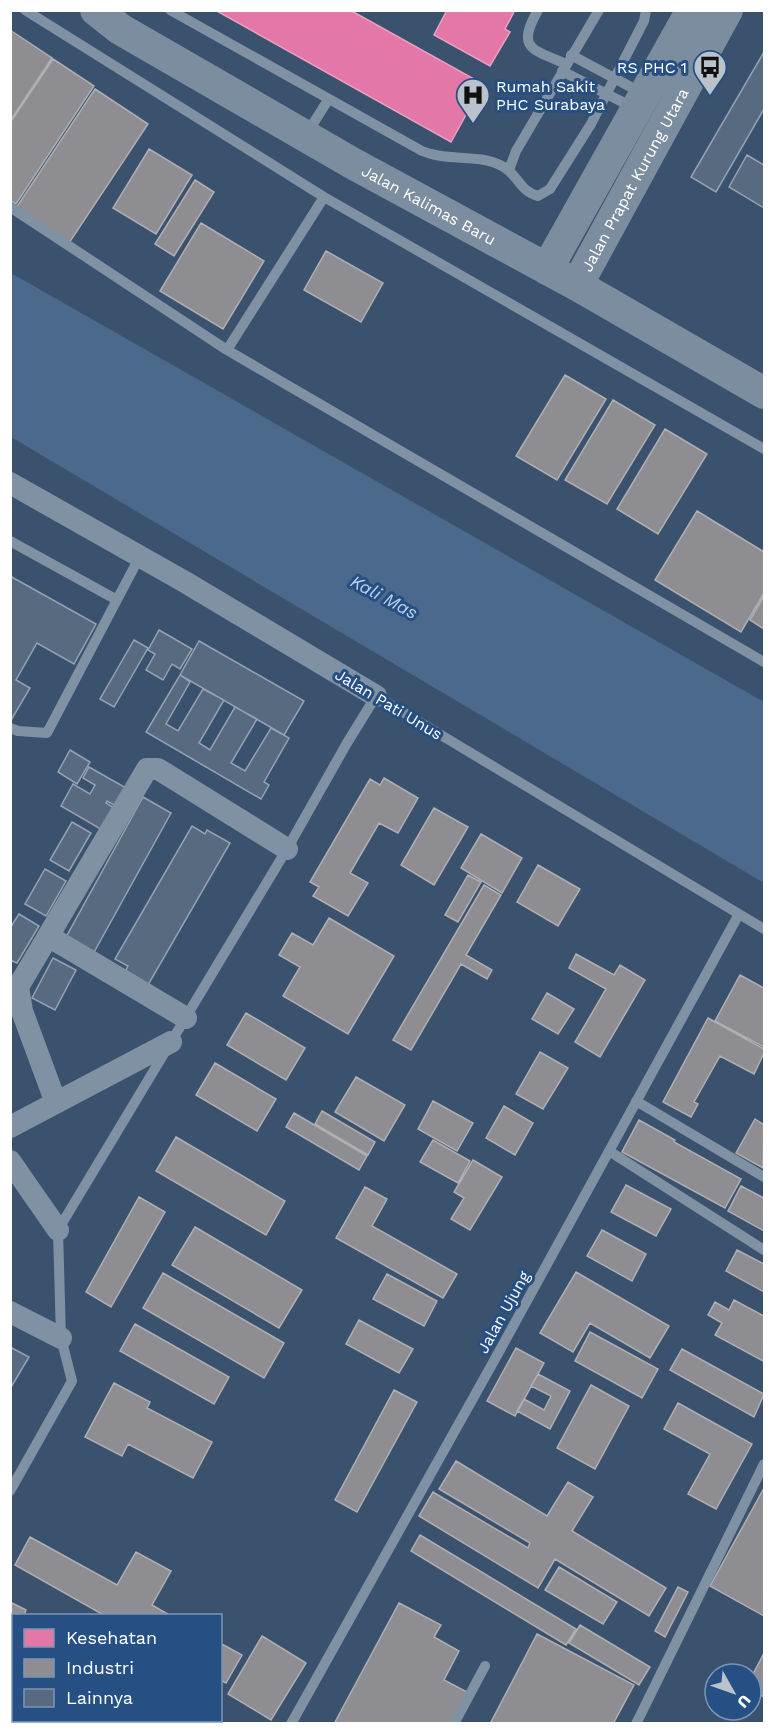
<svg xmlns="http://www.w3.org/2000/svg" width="775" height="1734" font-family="'Work Sans',sans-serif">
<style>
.water{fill:#4a698c}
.health{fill:#e377a8;stroke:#eba0c2;stroke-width:1.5}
.industry{fill:#8d8d92;stroke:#afafb3;stroke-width:1.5}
.building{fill:#586a80;stroke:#95a2b2;stroke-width:1.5}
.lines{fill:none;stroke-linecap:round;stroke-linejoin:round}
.lane{stroke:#8191a4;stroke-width:10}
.street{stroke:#8191a4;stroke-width:22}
.secondary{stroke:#7c8da0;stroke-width:32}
.labels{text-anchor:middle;stroke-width:6;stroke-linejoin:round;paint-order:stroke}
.poi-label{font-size:16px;fill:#fff;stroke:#265083;text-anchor:end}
.street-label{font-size:16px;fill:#fff;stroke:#265083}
.water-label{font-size:18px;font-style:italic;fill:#bad3ef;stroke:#265083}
</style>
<rect width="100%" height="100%" fill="#3b526e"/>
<!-- water -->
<path class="water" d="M11,273L764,702V883L11,437Z"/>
<!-- health -->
<path class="health" d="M215,10H350L483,84L451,142Z
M447,10H515L505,29L510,32L490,66L434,35Z"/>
<!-- industry -->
<path class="industry" d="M10,30L52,58L10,121Z
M53,59L94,86L16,204L10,200V123Z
M95,89L148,124L69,243L16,208Z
M149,149L192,175L156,234L113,208Z
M195,180L214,192L174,256L155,244Z
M201,223L264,261L223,329L160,291Z
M326,251L383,283L361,322L304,290Z
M565,375L606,399L557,480L516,456Z
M613,400L655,425L607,504L565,480Z
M665,429L707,454L658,534L617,509Z
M697,511L764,552V593L741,632L655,580Z
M764,596V629L750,620Z
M384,778L418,798L398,833L379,823L350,873L368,883L348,916L313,896L319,887L310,882L370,779L380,785Z
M434,808L468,827L434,885L401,865Z
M481,834L522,858L502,893L461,868Z
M538,865L580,889L558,926L517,902Z
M468,875L481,882L458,922L445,915Z
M484,885L501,895L466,955L492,970L487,979L461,964L411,1050L393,1040Z
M329,918L394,956L348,1034L283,996L300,967L279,955L292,933L313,945Z
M576,954L614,975L620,965L645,980L600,1057L575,1042L606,989L569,968Z
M740,975L764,988V1047L715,1021Z
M547,993L574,1009L558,1034L532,1019Z
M246,1013L305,1048L286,1080L227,1045Z
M708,1018L764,1049V1053L754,1074L720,1056L694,1102L698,1104L691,1117L663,1102Z
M540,1052L568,1068L543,1109L516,1094Z
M215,1063L276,1099L257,1131L196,1095Z
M356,1077L405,1105L384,1141L335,1112Z
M433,1101L473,1123L457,1151L418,1129Z
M504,1106L533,1123L515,1155L486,1138Z
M322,1111L375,1142L368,1155L315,1124Z
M294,1113L367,1156L359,1170L286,1127Z
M755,1119L764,1125L763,1168L736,1153Z
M639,1120L675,1140L674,1142L741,1179L725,1208L622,1152Z
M176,1137L285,1201L266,1235L156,1171Z
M433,1140L470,1161L458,1183L420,1162Z
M473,1160L502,1177L470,1230L451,1219L464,1198L454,1192Z
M626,1185L671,1209L656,1236L611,1212Z
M741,1186L764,1198V1231L728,1211Z
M365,1187L387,1199L372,1226L457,1274L443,1298L336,1238Z
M139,1197L165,1212L111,1307L86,1292Z
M195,1227L302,1290L279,1328L172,1265Z
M602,1230L646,1254L632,1281L587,1256Z
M737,1250L764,1264V1292L726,1271Z
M576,1272L669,1326L650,1358L590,1323L573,1352L540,1333Z
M163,1273L284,1343L264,1378L143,1308Z
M387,1274L437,1301L424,1326L373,1299Z
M734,1300L764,1316V1358L763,1361L715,1335L722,1323L708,1315L715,1302L729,1310Z
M359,1320L413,1349L399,1373L346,1344Z
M135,1324L229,1377L214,1404L120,1351Z
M590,1332L658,1369L642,1398L575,1361Z
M516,1348L544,1363L515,1416L487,1401Z
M682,1349L764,1394L754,1417L670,1370Z
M538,1374L570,1391L550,1429L517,1411L524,1399L544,1410L551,1396L531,1386Z
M114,1383L150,1402L147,1408L212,1442L193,1478L128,1444L122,1456L85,1437Z
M591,1385L629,1406L595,1469L557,1448Z
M394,1390L417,1402L357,1512L335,1500Z
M678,1403L752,1444L716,1509L688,1494L710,1454L664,1429Z
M456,1461L547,1516L568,1482L593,1497L572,1531L666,1588L649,1616L555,1559L538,1588L419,1516L433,1492L528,1548L530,1543L439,1489Z
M764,1488V1616L710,1586Z
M420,1535L576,1629L566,1645L411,1551Z
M30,1537L117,1585L136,1552L171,1571L152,1605L171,1616H101L102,1614L15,1565Z
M559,1567L617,1602L603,1624L545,1590Z
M678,1587L688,1592L665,1637L655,1631Z
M10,1602L26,1610L24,1616H14V1634L10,1639Z
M399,1603L441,1625L434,1637L459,1651L444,1680L467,1692L450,1724H334Z
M580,1625L650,1667L639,1685L569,1643Z
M537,1634L634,1685L613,1724H490Z
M262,1636L306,1663L271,1720L228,1694Z
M220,1643L242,1655L226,1683L220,1680Z
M764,1653V1697L751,1689V1678Z
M10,1674L14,1676L13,1719L10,1718Z
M33,1720H104L109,1724H39Z"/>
<!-- building -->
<path class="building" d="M764,52V109L716,192L691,177Z
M747,155L764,165V208L729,187Z
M10,576L96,624L74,664L37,643L16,680L30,688L10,722Z
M159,630L192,649L180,669L172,664L163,680L146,670L155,654L148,650Z
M134,640L148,648L114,707L100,699Z
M199,641L304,701L284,735L180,675Z
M180,675L190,682L166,724L178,731L203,689L224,700L199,743L210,750L235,707L257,719L231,763L245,771L271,728L289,738L264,782L269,785L261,799L146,732Z
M70,750L90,762L77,784L58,772Z
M89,767L126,788L116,806L107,801L106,803L117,810L104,831L61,806L73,784L90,794L95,785L83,778Z
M143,797L171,813L93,954L65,939Z
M72,822L91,833L69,871L50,860Z
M192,826L205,834L207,830L230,843L148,985L125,972L128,966L115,959Z
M45,869L66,881L46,916L25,904Z
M19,914L39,926L17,963L10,960V928Z
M53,958L76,970L55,1010L32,998Z
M10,1347L29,1357L10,1389Z"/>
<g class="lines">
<!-- lane -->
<path class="lane" d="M25,10L324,197L764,449
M170,10L422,151C448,162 477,153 502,166C518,174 519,191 538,196L550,189L591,124L644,21L646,10
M538,10C516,49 532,49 566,64
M571,55L642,93
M562,71L634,108
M306,135L328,100
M509,170L516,151L599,10
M10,207L227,350L764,662
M227,350L324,197
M10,541L117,600
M10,728L18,731L47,733L140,556
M636,1101L764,1177
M609,1151L764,1250
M10,1491L72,1381L61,1338L58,1230L287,849L347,743L376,696L764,929
M291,1724L500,1350L739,914
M454,1724L485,1666
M636,1724L764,1464"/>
<!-- street -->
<path class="street" d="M10,483L185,582L376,696
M48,936L186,1018
M56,1103L22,1011L18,987L147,769H158L287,849
M10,1127L171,1042
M10,1161L58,1230
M10,1312L61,1338"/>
<!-- secondary -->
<g class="secondary">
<path id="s1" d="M96,10L120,29L352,163L577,285L764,393"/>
<path d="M547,269L692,10"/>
<path id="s2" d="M577,285L727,10"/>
</g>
</g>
<!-- icons -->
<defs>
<symbol id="bus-pin" viewBox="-11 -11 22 30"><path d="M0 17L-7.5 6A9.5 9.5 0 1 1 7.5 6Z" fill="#bac2cc" stroke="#265083"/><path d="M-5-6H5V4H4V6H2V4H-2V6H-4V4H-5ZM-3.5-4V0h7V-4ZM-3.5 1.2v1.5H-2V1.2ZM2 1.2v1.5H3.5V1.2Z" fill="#111"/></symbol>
<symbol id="hospital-pin" viewBox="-11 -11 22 30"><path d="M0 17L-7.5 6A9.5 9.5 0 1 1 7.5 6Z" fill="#bac2cc" stroke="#265083"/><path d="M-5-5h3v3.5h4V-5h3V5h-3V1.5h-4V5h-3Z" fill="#111"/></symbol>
</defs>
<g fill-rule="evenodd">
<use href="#bus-pin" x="691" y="48" width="38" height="52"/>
<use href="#hospital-pin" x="454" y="76" width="38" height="52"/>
</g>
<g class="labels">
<!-- poi labels -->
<g class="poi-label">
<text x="687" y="73">RS PHC 1</text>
<text x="496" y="92" text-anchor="start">Rumah Sakit<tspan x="496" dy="18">PHC Surabaya</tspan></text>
</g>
<!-- street labels -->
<g class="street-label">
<text dy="6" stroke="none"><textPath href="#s2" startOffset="120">Jalan Prapat Kurung Utara</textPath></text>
<text dy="6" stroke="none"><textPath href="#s1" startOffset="386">Jalan Kalimas Baru</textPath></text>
<text transform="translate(389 704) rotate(31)" y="6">Jalan Pati Unus</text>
<text transform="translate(503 1312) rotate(-61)" y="6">Jalan Ujung</text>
</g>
<!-- water labels -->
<g class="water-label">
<text transform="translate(384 597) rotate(28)" y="6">Kali Mas</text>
</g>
</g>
<!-- border -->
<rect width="775" height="1734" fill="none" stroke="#ffffff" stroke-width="24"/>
<!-- legend -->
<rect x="12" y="1614" width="210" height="108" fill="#265083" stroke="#7d96b5" stroke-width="1.5"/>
<rect x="24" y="1629" width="30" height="18" fill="#e377a8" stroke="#7d96b5" stroke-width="1.5"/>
<text x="66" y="1644" font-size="18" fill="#ffffff">Kesehatan</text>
<rect x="24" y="1659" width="30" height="18" fill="#8d8d92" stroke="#7d96b5" stroke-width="1.5"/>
<text x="66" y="1674" font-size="18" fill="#ffffff">Industri</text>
<rect x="24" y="1689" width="30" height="18" fill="#586a80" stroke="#7d96b5" stroke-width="1.5"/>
<text x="66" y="1704" font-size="18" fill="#ffffff">Lainnya</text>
<!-- north arrow -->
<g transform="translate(733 1692) rotate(130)"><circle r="28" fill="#265083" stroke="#7d96b5" stroke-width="1.5"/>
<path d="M0-4.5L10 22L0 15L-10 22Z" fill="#bac2cc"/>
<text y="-9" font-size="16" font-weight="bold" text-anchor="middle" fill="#ffffff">U</text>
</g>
</svg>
